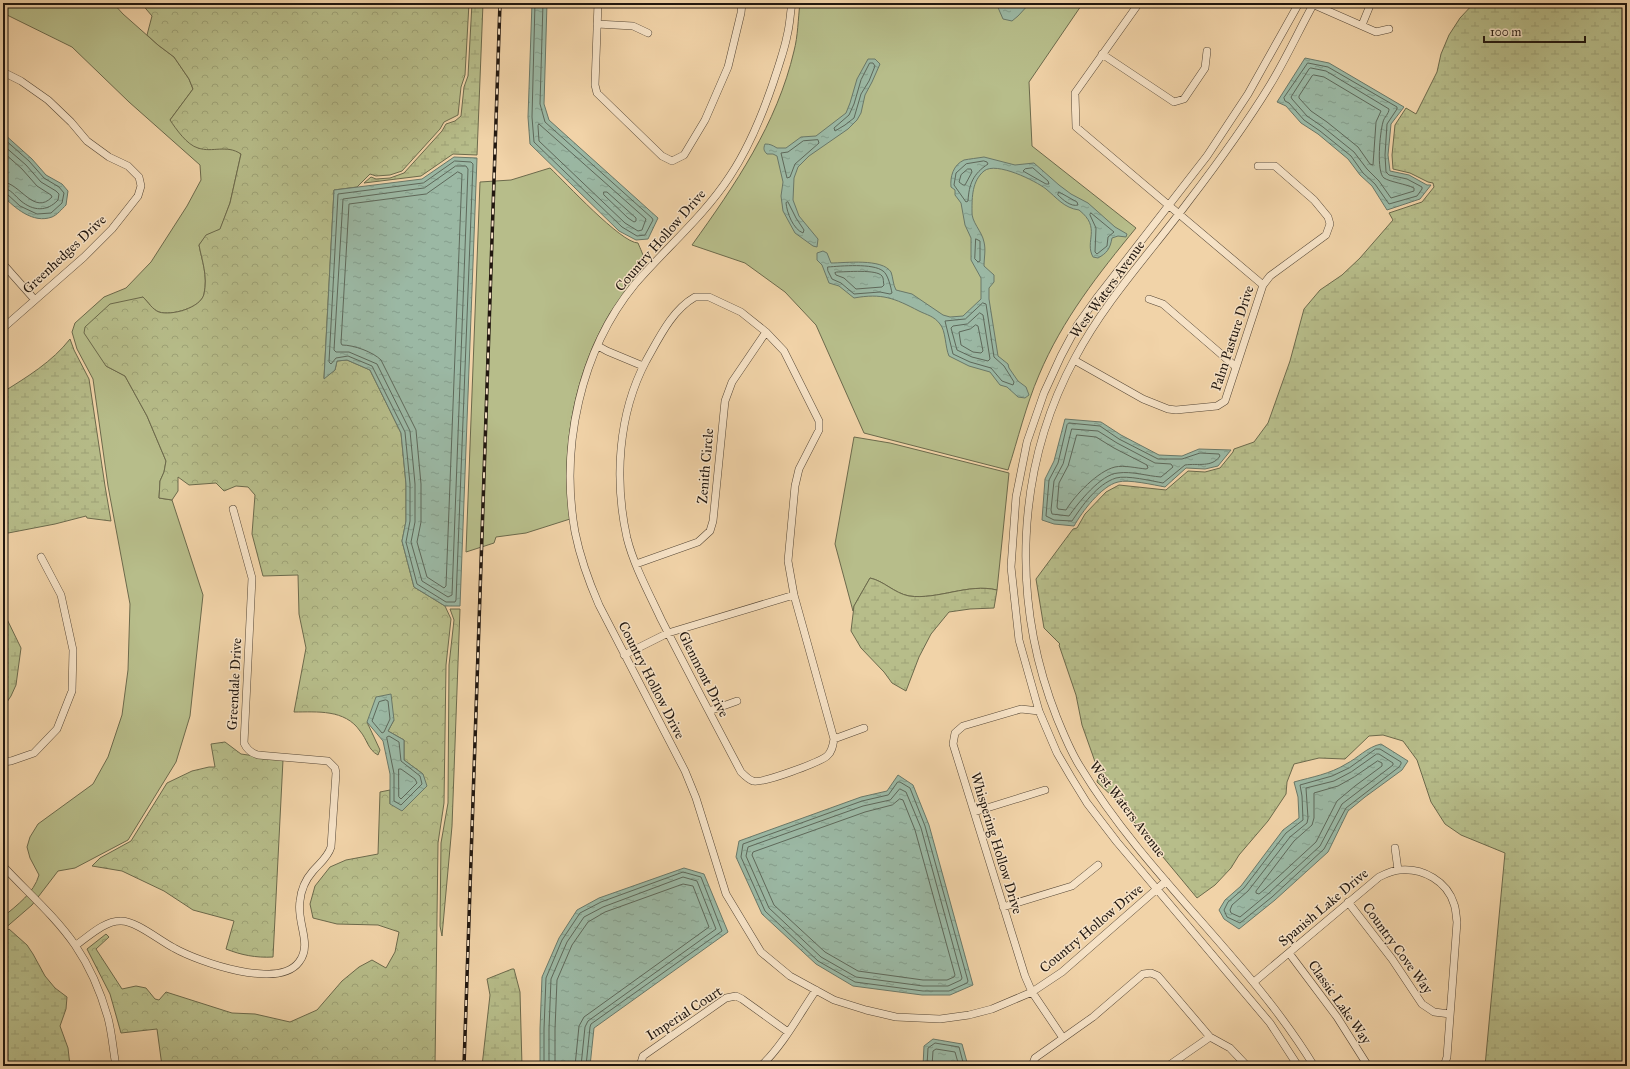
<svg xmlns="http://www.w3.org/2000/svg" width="1630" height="1069" font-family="'IM FELL Great Primer',serif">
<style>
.green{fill:#b7bd8a;stroke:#6c6a4c}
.forest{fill:url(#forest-crowns);stroke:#6c6a4c}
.wetland{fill:url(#wetland-marsh);stroke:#6c6a4c}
.water{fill:url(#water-ripples);stroke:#6a7868}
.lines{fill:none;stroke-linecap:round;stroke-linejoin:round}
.shore{stroke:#5e685a;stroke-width:1}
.minor-casing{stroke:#554635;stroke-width:8}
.minor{stroke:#f6e2c6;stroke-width:7}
.rail-casing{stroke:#21170f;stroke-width:3.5}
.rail{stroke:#f6e2c6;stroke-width:2;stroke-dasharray:6;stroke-linecap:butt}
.labels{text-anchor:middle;stroke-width:3;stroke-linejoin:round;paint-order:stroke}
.street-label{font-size:14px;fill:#21170f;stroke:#f6e2c6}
</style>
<defs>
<pattern id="forest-crowns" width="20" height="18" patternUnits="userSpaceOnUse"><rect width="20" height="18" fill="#b7bd8a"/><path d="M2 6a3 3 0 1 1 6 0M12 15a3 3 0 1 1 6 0" fill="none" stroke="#9da276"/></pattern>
<pattern id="wetland-marsh" width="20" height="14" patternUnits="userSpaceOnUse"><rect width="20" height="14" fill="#b7bd8a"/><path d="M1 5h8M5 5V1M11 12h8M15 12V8" fill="none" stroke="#9da276"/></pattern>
<pattern id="water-ripples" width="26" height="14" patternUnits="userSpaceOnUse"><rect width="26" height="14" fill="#9bb8a4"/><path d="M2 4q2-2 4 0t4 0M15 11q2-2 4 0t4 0" fill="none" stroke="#859d8c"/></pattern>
</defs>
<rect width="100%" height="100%" fill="#f1d3a8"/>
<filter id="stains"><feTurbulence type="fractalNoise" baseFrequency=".005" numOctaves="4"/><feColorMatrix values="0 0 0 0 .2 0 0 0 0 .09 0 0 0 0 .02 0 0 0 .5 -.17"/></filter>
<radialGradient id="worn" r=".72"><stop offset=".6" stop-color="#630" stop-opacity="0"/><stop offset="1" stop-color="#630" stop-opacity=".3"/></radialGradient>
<!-- green -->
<path class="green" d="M3,3H113L123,14L158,45L174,57L189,79L193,89L170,120L198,148L234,149L241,154L230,203L220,230L207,235L199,245C202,261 208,276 204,294C201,308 171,316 159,312C153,310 148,302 143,297L135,300L106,366L125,376L147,416L166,461L164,472L160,481L159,498L172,500L203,595L190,716L176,762L128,840L75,868L58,871L32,905L3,930V917C17,905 34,893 39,875L30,858L27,847L30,837L38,824L93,784L108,757L122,715L128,670L130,604L108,486L93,379L77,349L72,332L75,323L104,297L126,288L151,262L187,206L201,180L200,165L129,102L72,47L3,13Z
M800,3H1083L1029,82L1032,146L1136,228C1099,273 1062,320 1039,375C1026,405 1018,439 1008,470L864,433L816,325L785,292L745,263L692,245C735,185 777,124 794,51C798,36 798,19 800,3Z
M550,168C565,182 621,243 638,243C640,248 644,256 644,260C642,275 620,299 610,313C604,323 598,335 593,346C570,400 562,460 570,519L526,533L496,537L494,543L466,552L480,182L511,180Z
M854,437L890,443L1009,473L997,590C968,583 938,600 909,596C894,593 884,581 870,578L854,606L853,611L835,544Z"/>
<!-- forest -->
<path class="forest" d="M141,3H469L465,75L461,87L458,115L444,122L440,129L402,171L390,175L376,176L370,174L357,187L334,190L324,378L335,370L337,361L347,360L370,370L401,433L406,484V521L402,541L414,587L445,606L451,619L446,665L444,803L438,843L435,1066H162L157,1029L121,1033L110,994L87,949L106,934L109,937L96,949L122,989L136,986L146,988L155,999L159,1000L166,992L232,1013L255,1014L290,1022L317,1010L342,981L359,967L372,960L386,968L395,952L399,932L378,925L337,924L313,918L310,904L315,886L330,867L346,860L378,854L380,792L390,790V804L423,774L404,760V740L388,731L394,720L367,722L380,750L378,755C368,750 367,739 360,731C345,709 317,712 294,712L306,648L299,614L298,575L263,576L252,534L255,495L248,487L236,486L224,491L216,483L189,485L178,477V491L172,500L159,498L160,481L164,472L166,461L147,416L125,376L106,366L84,333L85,327L110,304L143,297C148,302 153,310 159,312C171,316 201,308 204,294C208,276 202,261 199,245L206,235L220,229L230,203L241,154C226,144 213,153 198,148C187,145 176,129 170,120L193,89L189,79L174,57L158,45L147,35L152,16Z
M450,609H460L452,826L442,936L440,926L441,843L448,803L449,665L454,620Z
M225,742L241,754L283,760L273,957C256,958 241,955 226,949L234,921L193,910L164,891L122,871L92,866L100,858L131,841L167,783L192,771L209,767H215L211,744Z"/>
<!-- wetland -->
<path class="wetland" d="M472,3H483L477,155L453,154L421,176L364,183L371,177L376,179L390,178L404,173L442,131L446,124L455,121L461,116L464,87L468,76Z
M1474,3H1627V1066H1485L1505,853L1461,835L1445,824L1431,802L1417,760L1403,741L1383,735L1369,736L1345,759L1319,758L1294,764L1287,782L1286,794L1268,821L1239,855L1231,868L1215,885L1197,898L1114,798L1097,782L1099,773L1082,725L1076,695L1059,645L1060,644L1044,628L1036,579L1073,529L1077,528L1085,514L1106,492L1119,485L1166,490L1188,471L1205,472L1220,468L1233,452L1234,449L1254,442L1268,423L1290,361L1304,309L1320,290L1342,275L1360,258L1393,220L1389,213L1422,202L1434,187L1433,183L1428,182L1410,173L1393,169L1392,155L1395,125L1406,108L1416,114L1437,72L1441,54L1449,35L1460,18Z
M70,339L74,350L89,379L105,486L111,521L87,518L86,516L55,524L3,534V392C27,377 52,362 70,339Z
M870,578C884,581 894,593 909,596C938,600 968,583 997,590L994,608L970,609L949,612L931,634L919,657L906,691L892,683L884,672L861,648L851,631L854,606Z
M3,611L21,648L16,685L11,696L3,708Z
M9,929L27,945L33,954L45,976L55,988L67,997L66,1009L60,1026L68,1048L70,1066H3V938L4,934Z
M512,969H514L520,992L522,1066H482L490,995L487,979Z"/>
<!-- water -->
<path class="water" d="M532,3H547L544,104L549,120L658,218L648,239L636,240L619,231L530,144L528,117Z
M996,3H1030L1018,16L1012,21L1003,19Z
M1305,58L1329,63L1404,107L1391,124L1388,155L1390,171L1409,175L1427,185H1431L1420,199L1387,210L1372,186L1360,175L1348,159L1318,134L1301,123L1286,106L1277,102Z
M868,59H875L880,64L872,82L865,95L861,113L857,120L848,129L809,156L798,167L794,178L793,200L799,216L818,239L817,247L813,246L795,233L783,211L781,196L783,182L777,156L773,154H767C764,151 763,149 765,144C770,144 772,145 777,148H786L801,137L816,136L846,113L850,103L857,79Z
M3,133L32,159L46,175L62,184L68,191L66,205C62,209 57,215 52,217C33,224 15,208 3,196Z
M454,157L477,158L460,606H445L414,587L402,541L406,521V484L401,433L370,370L347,360L337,361L335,370L324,379L334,190L422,179Z
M984,157L1015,165L1034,163L1059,185L1071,194L1088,203L1115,227L1127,234L1126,237L1118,236L1112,238C1110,249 1107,253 1098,258L1093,257C1084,241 1102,228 1079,210C1064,208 1057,198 1046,189C1036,181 996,161 984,171C972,181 972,197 972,211C971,222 982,231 984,242C986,250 984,258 984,266L994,275V282L989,288V299L998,356L1008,364L1009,368L1018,381L1026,387L1029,395L1025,398L1018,397L1007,387L1000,385L990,372L969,366L949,356C945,347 946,331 940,324C934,316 927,315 919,311C894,298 882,293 854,298L839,286L829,283L822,265L817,260V253L823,251L827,253L831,263C845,263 882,258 891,272C893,277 893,285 896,290L912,294L943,315L950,317L963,316L981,299V278L971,260V238L965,225L961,203L955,195V190L951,187C950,177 953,165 964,160C969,159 978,158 984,157Z
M1065,419L1101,422L1121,435L1159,455L1182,456L1199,449L1231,450L1218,466L1205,469L1186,468L1165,487C1154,485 1128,479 1118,482C1101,486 1082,512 1074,526L1054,524L1042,520L1045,479L1054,461Z
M391,694L394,720L388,731L404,740V760L423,774L427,786L402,811L390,804V774L383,741L367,722L376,697Z
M1381,744L1408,761L1402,770L1365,797L1348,811L1328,852L1275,900L1239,929L1224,919L1219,910L1225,900L1241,886L1283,830L1299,818L1298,797L1294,782C1312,777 1330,774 1346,764C1358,758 1367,747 1381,744Z
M898,775L913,785L929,825L973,985L950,995H922L853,986L816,964L762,914L736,857L739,841L861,797L887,791Z
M684,868L704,874L728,932L594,1028L590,1066H540V1029L542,977L559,938L577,910L599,898Z
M933,1039L962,1044L968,1066H923L924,1046Z"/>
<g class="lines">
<!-- shore -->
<path class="shore" d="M535,3L532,117L534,142L622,227L637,236L645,235L653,220L652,218L545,122L540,104L543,3
M870,63H873L875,66L869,81L861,94L854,118L845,125L835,131L834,128L849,115L854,104L861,80Z
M1308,63L1328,67L1397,107V109L1387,124L1385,155L1386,172L1389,175L1407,179L1422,187V189L1417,196L1389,204L1375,184L1363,173L1351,156L1320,131L1304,120L1289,103L1285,101L1284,98Z
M1311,68L1326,71L1389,109C1389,114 1384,117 1383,122C1380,132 1376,172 1384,178C1390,182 1406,184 1414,188V191L1391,198L1379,181L1367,169L1354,152L1323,127L1307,116L1292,99L1291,97L1309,69Z
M1314,75L1324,77L1381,111L1376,122L1373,165L1370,164L1358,147L1327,122L1311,111L1299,98V96L1312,76Z
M539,124L646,219L642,230L638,231L625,223L539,141L538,126Z
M3,138L29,161L44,178L59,187L64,193L62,203L51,213L37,214L20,206L7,194L3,193
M818,140L819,143L795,164L790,177L787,178L781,153L788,152L803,141Z
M3,145L26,165L41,182L56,191L59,194L58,200C47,212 33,211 21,201C15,196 11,189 3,188
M3,152L22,169L37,186L51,195L52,197C34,216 20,183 3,182
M455,161L471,162L473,164L456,600L455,602H446L417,584L406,542L410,521V484L405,432L372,366L348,356L336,358L331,364L329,362L338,194L423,183Z
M984,161L987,162L988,164C973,174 969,184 968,201L966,202L954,185L956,173L966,164Z
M456,166H466L468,169L452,595L448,597L422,581L411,542L415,522V484L410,431L377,364L349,352H336L334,350L343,199L424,188Z
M1033,168L1048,181L1049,184H1046L1023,171L1025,169Z
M968,169H971L972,172L965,185H963L959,182L961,175Z
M458,172L462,174L446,586L444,588L427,577L417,542L421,522V484L416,430L381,360C373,352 354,345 342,345L341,343L349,204L426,194Z
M604,192H607L636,218V221L634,222L628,218L604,195Z
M1059,192L1077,202L1078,205C1071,207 1063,200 1058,195Z
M788,202L796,218L804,230L803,233C793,229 787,213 786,203Z
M1091,213L1114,232L1108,237L1107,246L1097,254L1095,252L1096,228L1090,215Z
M976,239L980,241V261L978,262L975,259Z
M828,267C841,266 873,263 883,271C888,274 891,288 892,293L890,294L880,292L854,294L841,283L832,279L828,271Z
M837,272C846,272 877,269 882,276C884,278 883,283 884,285L882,287L856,289L844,278L836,275L835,273Z
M983,303L986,304L994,357L1004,366L1014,382L1013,385L1002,381L991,368L970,362L953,354L945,321L965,319Z
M980,313L983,315L990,359L988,361L972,357L957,350L951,328L953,326L967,324Z
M976,325L978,326L983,351L981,353L973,352L961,345L959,332L970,329Z
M1069,423L1100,426L1119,439L1158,459H1182L1200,453L1219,454L1220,456C1212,468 1198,463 1185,465L1163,483C1152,481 1127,475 1116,478C1097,484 1082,506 1072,521L1054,520L1046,516L1049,480L1058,463L1067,425Z
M1072,429L1098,431L1117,443L1155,463L1171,464L1173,467L1161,477C1147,476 1132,471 1118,473C1101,474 1078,503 1069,516L1052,514L1051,510L1054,481L1063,464Z
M1077,435L1096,437L1114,448L1147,465L1148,468L1146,469C1136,468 1124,465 1115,467C1098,471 1075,495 1066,510L1058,509L1057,507L1059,483L1068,466Z
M386,700L388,701L390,719L384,732L382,733L372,721L379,702Z
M387,737L389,736L399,742L401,761L420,776L422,784L401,805L394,801V774Z
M1376,749H1380L1401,762V764L1399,767L1346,808L1324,849L1272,897L1240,923L1227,917L1224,910L1228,902L1244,888L1286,833L1303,820L1302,796L1300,785L1332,776L1349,768Z
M1377,754H1379L1393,763V765L1342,804L1320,846L1269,893L1240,917L1231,913L1230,910L1232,905L1248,891L1290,837L1307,823L1308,818L1306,788L1334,781L1351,772Z
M1378,761L1382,763V766L1355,786L1337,801L1316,842L1265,889L1259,894L1256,893V891L1294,841L1312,825L1314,818V793L1338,786L1354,777Z
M399,769H401L415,779L417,783L401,799L399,797Z
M898,782H900L910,788L925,826L968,981L967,983L949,991H923L855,982L818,961L765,911L741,857L743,844L862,801L888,795Z
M900,789L906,792L921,828L962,978L961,980L948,986H923L856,977L821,957L769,908L746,856L748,847L863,806L890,800Z
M900,799L903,800L915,830L955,975L954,977L947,980H923L858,971L825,952L774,905L752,855L753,852L865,812L892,805Z
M544,1066V1029L546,978L562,940L580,913L601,902L683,872L701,877L722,931L591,1024L590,1027L586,1066
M549,1066V1029L551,979L567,942L584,917L603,907L683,877L697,881L716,929L588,1021L585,1027L581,1066
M555,1066V1029L557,980L572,945L588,922L605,912L683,884L693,886L709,927L584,1017L579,1026L575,1066
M927,1066L928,1048L935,1043L959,1047L964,1066
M932,1066L933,1051L936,1049L955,1052L959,1066"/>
<defs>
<path id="minor" d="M598,3L595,85L597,93L662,156L672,161L684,155L705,120L728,67L741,13L742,3
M792,3C790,14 790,25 787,36C785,47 781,58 778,68C766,106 752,143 730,176C704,216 666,248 635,284C580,351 560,448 575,532C580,557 589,582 599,605L685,771L696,798L726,894L761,952L790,976L834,1000L866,1010L896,1017L940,1019L969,1015L992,1009L1032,992L1062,972L1166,881
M1139,3L1075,93L1076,127L1263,285
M1310,3L1376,32L1389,29
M1314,3C1299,30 1286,59 1270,85C1245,126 1217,164 1188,202C1150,253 1105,301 1075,358C1015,469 1011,602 1057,718C1064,735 1071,753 1081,768C1147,877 1248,958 1314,1066
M597,24L633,26L648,33
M1362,25L1371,3
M1102,54L1174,102L1184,99L1205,68L1207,51
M3,72L21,81L48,100L71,122L87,141L109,157L128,166L139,177L141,186L138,196L112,229L84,257L3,328
M3,264L35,300
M695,297H709L741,312L766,332L784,351L819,421V430L799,469L795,486L788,561L794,595L834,739C833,745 832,752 827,756C820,762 762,784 753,781C749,780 744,775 741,772C714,721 687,670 661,619C649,593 634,566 627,538C614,480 618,414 646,361C659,338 672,310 695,297Z
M1149,299L1163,304L1236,367
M598,346L607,351L643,366
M1074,360L1143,399L1168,409L1176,410L1217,406L1225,401L1263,285L1270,276L1326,235L1330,224L1328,217L1314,200L1275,166H1258
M636,564L698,542L710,531L713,521L725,401L732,382L766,332
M624,655L668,633L794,595
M709,711L737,701
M1039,711L1021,709L963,726L955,733L953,744L1025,976L1032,992L1063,1038
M834,739L864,728
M3,762L11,761L34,753L57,729L72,691L73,650L61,595L41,557
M974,812L1045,790
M1395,848L1398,870
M3,866C27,892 55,916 75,945C90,967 101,993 108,1018C112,1033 113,1050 116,1066
M1348,902L1392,959L1422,1004L1434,1012L1450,1014
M1003,907L1072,886L1098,865
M76,945C88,937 104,921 120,921C135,920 160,941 174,948C199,962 278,990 299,962C313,944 296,922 300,901C301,890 306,879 313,871C320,863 328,857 331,847L336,773L335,768L328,761L258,755C251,753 247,750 244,743L252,578L233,509
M1289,953L1337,1017L1368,1066
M1254,982L1379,877C1385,874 1393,870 1400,870C1423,868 1447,881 1454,904C1456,909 1456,916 1457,922L1447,1057L1444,1066
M640,1066L643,1056L726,998L736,996L742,999L788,1032
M761,1066C783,1045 799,1015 816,990
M1032,1066L1035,1058L1093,1017L1143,974L1151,973L1158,976L1210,1037L1230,1048L1247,1066
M1168,1066L1210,1037
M1298,1066L1270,1023L1117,842L1087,803L1071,777L1057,753L1039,711L1019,640L1011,567L1016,497L1027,442L1044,393L1061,356L1078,324L1096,299L1207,156L1248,94L1299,3"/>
</defs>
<!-- minor casing -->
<use href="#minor" class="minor-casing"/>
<!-- minor -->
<use href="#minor" class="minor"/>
<defs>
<path id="rail" d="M464,1066L500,3"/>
</defs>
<!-- rail casing -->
<use href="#rail" class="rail-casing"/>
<!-- rail -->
<use href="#rail" class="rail"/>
</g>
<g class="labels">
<!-- street labels -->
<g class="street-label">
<text transform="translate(660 240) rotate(-49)" y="5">Country Hollow Drive</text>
<text transform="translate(64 254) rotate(-43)" y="5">Greenhedges Drive</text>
<text transform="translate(1107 289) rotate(-54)" y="5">West Waters Avenue</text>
<text transform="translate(1232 338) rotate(-72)" y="5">Palm Pasture Drive</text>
<text transform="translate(705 466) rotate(-85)" y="5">Zenith Circle</text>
<text transform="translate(704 674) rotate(63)" y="5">Glenmont Drive</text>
<text transform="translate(652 680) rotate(63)" y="5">Country Hollow Drive</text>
<text transform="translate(234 684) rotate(-87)" y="5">Greendale Drive</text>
<text transform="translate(1128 809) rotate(53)" y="5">West Waters Avenue</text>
<text transform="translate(997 843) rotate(73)" y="5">Whispering Hollow Drive</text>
<text transform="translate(1323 907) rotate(-40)" y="5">Spanish Lake Drive</text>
<text transform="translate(1091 928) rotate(-40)" y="5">Country Hollow Drive</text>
<text transform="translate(1398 948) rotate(54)" y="5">Country Cove Way</text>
<text transform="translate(1340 1002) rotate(55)" y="5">Classic Lake Way</text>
<text transform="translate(684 1013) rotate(-33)" y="5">Imperial Court</text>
</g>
</g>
<!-- margin -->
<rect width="1630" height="1069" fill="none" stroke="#f1d3a8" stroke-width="16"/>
<rect x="4" y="4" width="1622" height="1061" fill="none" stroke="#21170f" stroke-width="2"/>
<rect x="8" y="8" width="1614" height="1053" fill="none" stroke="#21170f"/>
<!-- scale -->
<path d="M1484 36v6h101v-6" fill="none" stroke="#21170f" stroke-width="2"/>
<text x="1490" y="36" font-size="12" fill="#21170f" stroke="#f6e2c6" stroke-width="3" paint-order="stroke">100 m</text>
<rect width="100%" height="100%" filter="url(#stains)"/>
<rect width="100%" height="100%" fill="url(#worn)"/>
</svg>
